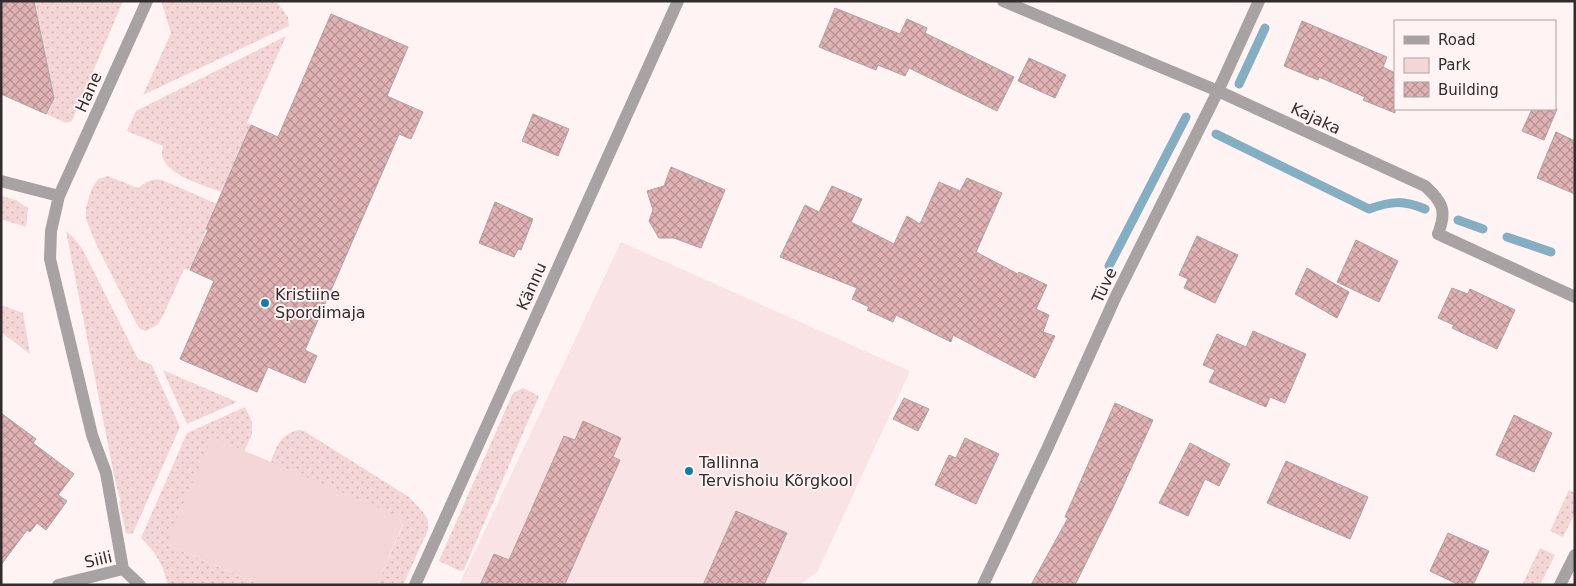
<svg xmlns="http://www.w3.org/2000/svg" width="1576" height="586" font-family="'DejaVu Sans',sans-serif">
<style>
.built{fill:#fae3e4}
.grass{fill:url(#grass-dots)}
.park{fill:#f4d6d7}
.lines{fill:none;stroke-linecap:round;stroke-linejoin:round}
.stream{stroke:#84aec2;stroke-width:9}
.building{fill:url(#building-cross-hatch);stroke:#afa2a2}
.minor{stroke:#a8a2a2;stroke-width:12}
.tertiary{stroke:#a8a2a2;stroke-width:12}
.poi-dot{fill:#0e7fa7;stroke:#fff3f3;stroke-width:2}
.labels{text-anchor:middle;stroke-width:4;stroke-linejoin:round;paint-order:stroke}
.street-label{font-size:16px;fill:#322d2d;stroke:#fff3f3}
.poi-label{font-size:16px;fill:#322d2d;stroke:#fff3f3;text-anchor:start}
</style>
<defs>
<pattern id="grass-dots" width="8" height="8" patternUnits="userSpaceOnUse" patternTransform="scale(1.25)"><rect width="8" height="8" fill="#f4d6d7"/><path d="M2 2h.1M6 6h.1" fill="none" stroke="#d2b8b9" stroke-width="1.8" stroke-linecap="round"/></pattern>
<pattern id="building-cross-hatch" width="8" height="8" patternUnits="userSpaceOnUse" patternTransform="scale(1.25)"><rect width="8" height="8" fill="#e0b2b4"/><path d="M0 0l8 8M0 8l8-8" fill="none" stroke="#b69193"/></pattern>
</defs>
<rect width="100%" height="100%" fill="#fff3f3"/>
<!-- built -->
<path class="built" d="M621,242L910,371L818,571L800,585H459Z"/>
<!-- grass -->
<path class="grass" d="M35,1H123L72,121L66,123L46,114L54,98Z
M161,1H276L288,17L289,26L143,95L171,33Z
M286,36L247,123L251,125L222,192C205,186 169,176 163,158C161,155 162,150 163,146L127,131L136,111Z
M108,176L138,188C146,182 151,178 162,180L217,204L190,270L184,269L163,316L157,325L146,331L140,329L136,323L97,246L86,219V208L91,190L98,179Z
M1,196L16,200L28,208L26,227L1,219Z
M66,231L73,237L83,250L138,359L152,365L180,427L133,533L130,534L126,533L119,502L121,501L120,497L119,496L114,475Z
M1,305L23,313L30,354L1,332Z
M163,370L237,402L187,424Z
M523,388L539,396L466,565L464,570L460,571L439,561L513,393Z
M245,407L252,422V434L242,456L166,544L260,585H168C162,563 157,554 141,538L187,433Z
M299,430L304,431L409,497L423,512L428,520V530L403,585H377L403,525L269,467C276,449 278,435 299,430Z
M1569,490L1575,493V513L1563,537L1550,531Z
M1540,548L1555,555L1540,585H1522Z"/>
<!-- park -->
<path class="park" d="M212,437L405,519L377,585H260L166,544Z"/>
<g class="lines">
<!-- stream -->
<path class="stream" d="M1239,84L1265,28
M1216,134L1369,209C1392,201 1403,200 1425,209
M1458,220L1483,229
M1507,237L1551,252
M1109,266L1186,117"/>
</g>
<!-- building -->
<path class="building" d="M1,1H34L54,98L46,114L1,94Z
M835,8L900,34L907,19L927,28L925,33L1014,77L997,111L909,68L905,76L878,65L876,70L819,47Z
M331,14L408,47L387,96L423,112L411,139L399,134L305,350L317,356L305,383L268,367L257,392L180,359L214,281L190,270L208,230L206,229L251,125L278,137Z
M1302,21L1387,57L1383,67L1395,73V113L1363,100L1365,97L1319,77L1318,80L1284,66Z
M1029,58L1066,75L1055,98L1018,81Z
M1532,109H1557L1544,140L1522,131Z
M533,114L569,129L558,156L522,141Z
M1556,132L1575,141V194L1537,178Z
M671,167L725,190L701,248L674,238H659L649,221L653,210L647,191L664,186Z
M967,178L1002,193L976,252L1018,274L1019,272L1047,285L1036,309L1049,315L1043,332L1055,336L1035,378L953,335L951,342L896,315L893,322L867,310L869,307L852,299L857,288L780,257L805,205L819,212L832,186L862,199L851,222L894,244L907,216L920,224L939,182L960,191Z
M495,202L533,219L521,250L518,249L514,257L479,243Z
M1197,236L1238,255L1215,303L1184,288L1188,279L1179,275Z
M1356,240L1398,261L1379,302L1337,282Z
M1307,268L1349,292L1337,318L1295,294Z
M1452,288L1468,294L1470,289L1515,310L1497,349L1452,328L1454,325L1438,318Z
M1253,331L1306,354L1285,403L1270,397L1266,407L1209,382L1215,370L1203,365L1217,334L1246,347Z
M904,398L929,409L918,431L893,419Z
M1115,403L1153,420L1113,508L1075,585H1031L1068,518L1065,517Z
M1,413L36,439L33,443L74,474L58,495L67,501L46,530L37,523L30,532L27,530L1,565Z
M1514,415L1552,433L1534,472L1496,455Z
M583,421L621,438L613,457L620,460L565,584L567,585H480L494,554L509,560L564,436L575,440Z
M965,438L999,454L976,504L935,485L949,455L956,458Z
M1190,443L1230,464L1219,486L1205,479L1188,516L1159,503Z
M1286,461L1368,497L1350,539L1267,503Z
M736,511L787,533L764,585H703Z
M1448,533L1489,551L1473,585H1459L1430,571Z"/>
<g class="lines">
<!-- minor -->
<path class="minor" d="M1003,1L1218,91L1425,186C1443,202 1447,211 1438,234L1575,297
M1,181L59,196
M123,569L106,473L92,435L50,259L51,231L59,196L147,1
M123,569L140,585
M58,585L123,569
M415,585L678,1
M983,585L1047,449L1116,296L1218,91L1259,1"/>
<!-- tertiary -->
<path class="tertiary" d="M1560,585L1575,555"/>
</g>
<!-- markers -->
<g class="poi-dot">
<circle cx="265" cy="303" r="5"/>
<circle cx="689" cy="471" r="5"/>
</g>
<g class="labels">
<!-- street labels -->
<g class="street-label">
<text transform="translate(88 92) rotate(-66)" y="6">Hane</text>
<text transform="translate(1316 118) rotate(25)" y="6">Kajaka</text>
<text transform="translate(1104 285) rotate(-65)" y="6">Tüve</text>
<text transform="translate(531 286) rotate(-66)" y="6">Kännu</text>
<text transform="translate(98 559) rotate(-13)" y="6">Siili</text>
</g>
<!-- poi labels -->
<g class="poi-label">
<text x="275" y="300">Kristiine<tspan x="275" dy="18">Spordimaja</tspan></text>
<text x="699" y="468">Tallinna<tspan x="699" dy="18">Tervishoiu Kõrgkool</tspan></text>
</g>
</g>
<!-- border -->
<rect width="1576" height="586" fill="none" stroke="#322d2d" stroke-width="5"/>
<!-- legend -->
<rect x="1394" y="20" width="162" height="90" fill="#fff3f3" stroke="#ada4a4"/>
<rect x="1404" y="36" width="25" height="8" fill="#a8a2a2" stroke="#ada4a4"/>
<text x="1438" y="45" font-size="15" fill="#322d2d">Road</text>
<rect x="1404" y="58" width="25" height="15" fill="#f4d6d7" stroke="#ada4a4"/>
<text x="1438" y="70" font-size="15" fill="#322d2d">Park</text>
<rect x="1404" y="82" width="25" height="15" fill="url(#building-cross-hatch)" stroke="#ada4a4"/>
<text x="1438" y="95" font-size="15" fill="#322d2d">Building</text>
</svg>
